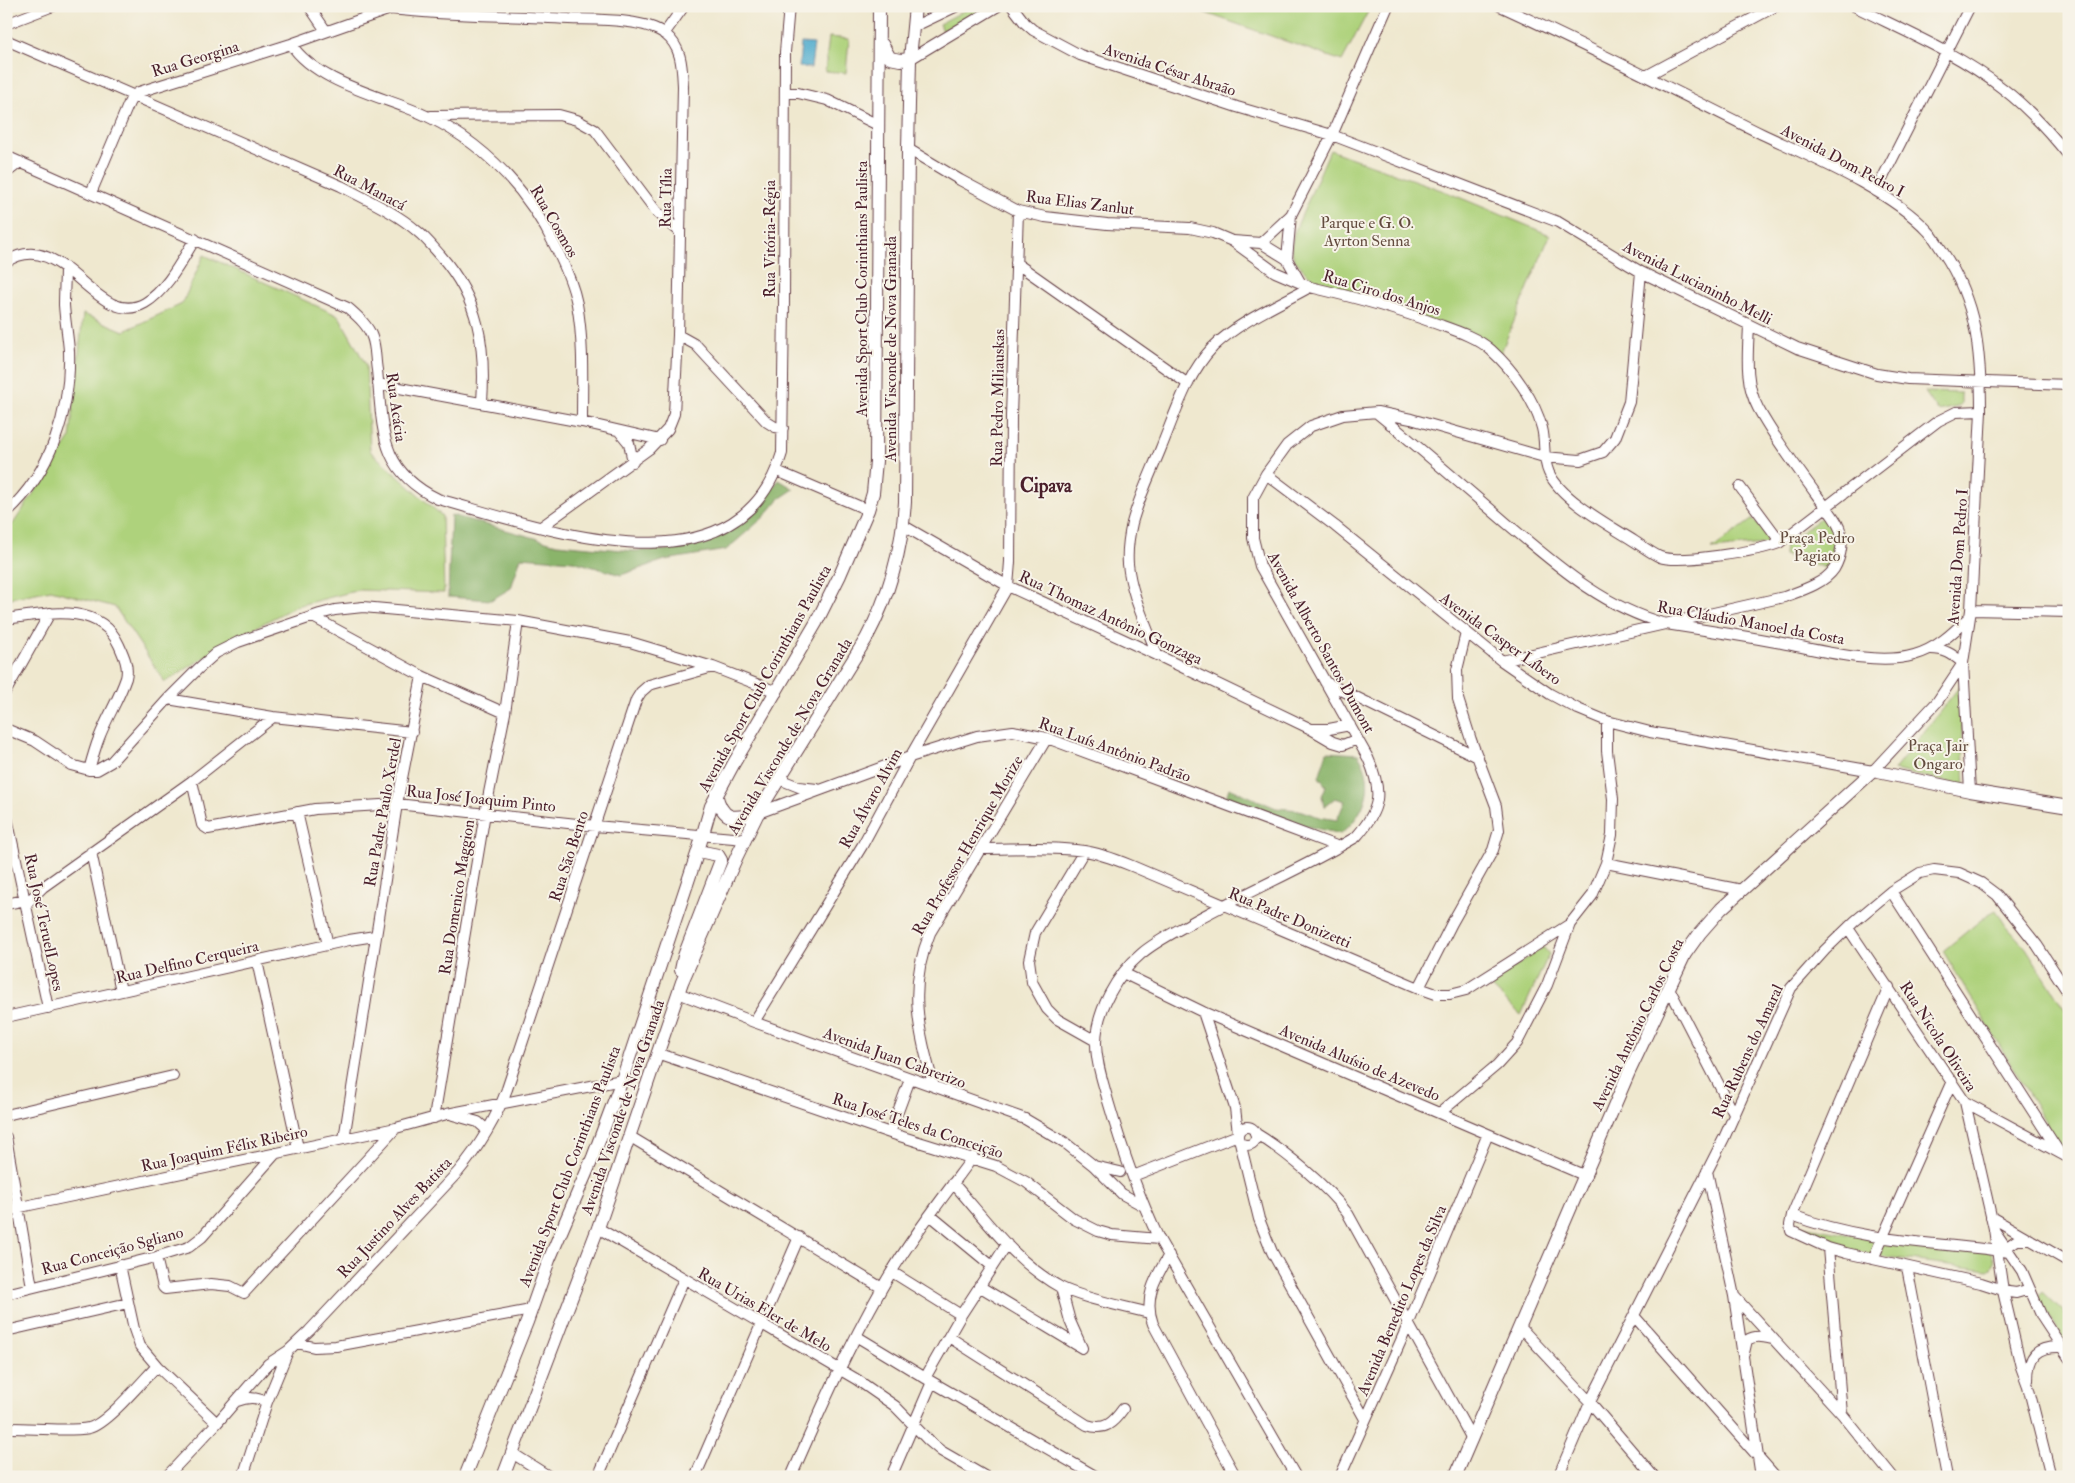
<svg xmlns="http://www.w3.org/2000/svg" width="2075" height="1483" font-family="'IM FELL Double Pica',serif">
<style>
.green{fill:#aed27b;stroke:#7c7853}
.forest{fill:#8ab46b;stroke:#6a6a4b}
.water{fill:#4faccd;stroke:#4c667c}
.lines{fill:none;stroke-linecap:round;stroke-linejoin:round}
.minor-casing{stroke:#633d44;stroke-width:12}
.major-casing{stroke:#633d44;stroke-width:14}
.minor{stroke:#fff;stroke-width:10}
.major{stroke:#fff;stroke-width:12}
.labels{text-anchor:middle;stroke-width:4;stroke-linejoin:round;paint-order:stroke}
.street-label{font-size:16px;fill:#4a1f2b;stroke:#f7f3e8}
.park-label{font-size:16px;fill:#634c3f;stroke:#f7f3e8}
.quarter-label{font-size:19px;font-weight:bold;fill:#4a1f2b;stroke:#f7f3e8}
</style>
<rect width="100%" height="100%" fill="#f7f3e8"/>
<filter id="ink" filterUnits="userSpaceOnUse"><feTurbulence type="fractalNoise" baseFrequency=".02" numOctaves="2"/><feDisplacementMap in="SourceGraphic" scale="10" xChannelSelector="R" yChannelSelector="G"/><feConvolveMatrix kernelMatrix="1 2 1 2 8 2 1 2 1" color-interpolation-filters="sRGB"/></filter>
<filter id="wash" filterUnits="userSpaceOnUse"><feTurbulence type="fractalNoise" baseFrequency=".0096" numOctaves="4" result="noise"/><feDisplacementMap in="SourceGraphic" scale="20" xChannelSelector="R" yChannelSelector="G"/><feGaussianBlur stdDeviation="1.12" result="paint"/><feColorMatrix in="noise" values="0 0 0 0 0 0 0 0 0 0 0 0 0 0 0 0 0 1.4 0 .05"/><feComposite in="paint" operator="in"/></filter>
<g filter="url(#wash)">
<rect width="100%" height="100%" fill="#efe8cf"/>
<!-- green -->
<path class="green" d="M973,6L985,8L942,31L939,24Z
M1186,6H1371L1342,61Z
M829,37L849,39L846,73L825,71Z
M1330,150L1444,191L1550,235L1499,357L1488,345L1360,295L1314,281L1294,259L1291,248L1294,233Z
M204,255L339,316L366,365L370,451L442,516L444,593L359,590L296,606L234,639L165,682L115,607L51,590L6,599V528L13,524L70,439L83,314L124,331L182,304Z
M1925,392L1961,393V404L1957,407L1938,411Z
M1824,516C1843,536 1837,546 1832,570L1784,555L1785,544Z
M1753,519L1774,543L1712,549Z
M1960,686L1965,786L1894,770Z
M1996,910L2006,926L2026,948L2069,1016V1154L2063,1151L1943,951L1987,915Z
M1543,947L1549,954L1521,1015L1489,985Z
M1800,1226L1876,1239L1990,1251L1995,1261L1992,1267L1988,1270L1872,1255L1828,1244L1800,1230Z
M2043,1292L2069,1317V1347L2037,1299Z"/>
<!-- forest -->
<path class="forest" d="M779,480L794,489L779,499L764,517L726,550L665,560L621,575L573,561L521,557L511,588L491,600L448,597L451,515L557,544L633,551L669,550L701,542L724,532L750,514Z
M1327,752L1358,754C1377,783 1366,813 1341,834L1310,827L1226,798L1229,788L1276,808L1299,810L1319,817L1337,820L1345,801L1335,798L1324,807L1322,796L1326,786L1319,777Z"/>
<!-- water -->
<path class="water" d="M801,43L814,44L811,68L799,67Z"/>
</g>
<g filter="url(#ink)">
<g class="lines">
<defs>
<path id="minor" d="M309,6L326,31
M1012,6L1025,23L1033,30L1080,55L1237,107L1332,135L1558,222L1641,272L1797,348L1877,374L1908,379L2069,385
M1500,6C1588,46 1675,91 1762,134C1813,158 1890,190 1928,231C1934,237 1938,245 1943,252C1977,303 1981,352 1981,411L1971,610L1963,663L1970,791
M1854,6C1904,31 1958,53 2002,88C2027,107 2049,131 2069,156
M391,9C450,16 509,15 569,19C595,20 643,18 665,34C682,47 682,67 683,86L678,335L674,414L668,429L649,449L541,527
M6,24L53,6
M913,27L957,6
M664,34L684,6
M6,40L341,186C367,200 395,212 417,231C426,238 433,247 441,256C479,300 486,345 482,402
M291,44C313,78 368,93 405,107C473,132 525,183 556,248C565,266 573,284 577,304C584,343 582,383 582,422
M910,59L998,6
M1646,76L1776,6
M785,93H798L827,100L878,125
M431,116L559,115L577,120L595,130L656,211L679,231
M908,149L960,180L1018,211L1045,217L1107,224L1190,228L1213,233L1232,241L1275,272L1310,287
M6,156L348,308C357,316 368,325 372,337C376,347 375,359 377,370C383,428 378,470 438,499C541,527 738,602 782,453L784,304L785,52L789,6
M6,173L20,162
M1876,191L1970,6
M91,193L129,103L133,96L139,92L291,44L396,7
M1233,241L1261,243L1287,259L1300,282
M1261,243L1291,215L1332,135L1388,6
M1287,259L1291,215
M6,262C63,224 96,331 145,303C167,290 182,260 195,239
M1016,263L1188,384
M678,335L696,345L767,422L775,427L783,428
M378,384L582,422L660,440
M1377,413C1420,448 1462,485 1504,521C1554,563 1602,607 1666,624C1705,630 1744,636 1782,643C1819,650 1878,666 1914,655C1936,649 1953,633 1969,617
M620,432L629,443L633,462
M777,471L868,510
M1266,474L1335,526L1502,661L1550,694L1578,709L1607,721L1650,732L1873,771L1937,702L1963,663
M1740,487L1780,541
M6,513C51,473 71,410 69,351C68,336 65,321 64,305C64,293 65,280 65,267
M904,526L1008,586L1157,655L1309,728L1333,742L1343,745L1357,739
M1971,610L2069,612
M313,617L422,676L505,713
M6,619C45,614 99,601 119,645C124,656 129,667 126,678C119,699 107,717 99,738C95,748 92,759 89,770
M1931,649C1945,649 1952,654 1963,663
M1157,655C1147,626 1131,595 1128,564C1127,551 1129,536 1132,523C1139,497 1151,473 1161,448C1175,414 1187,374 1213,347C1240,321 1278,305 1310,287C1354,297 1397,309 1440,325C1457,331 1478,338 1491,350C1513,370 1535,400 1542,428C1546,443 1542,458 1549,473C1562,500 1609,525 1634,541C1642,546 1651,553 1660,557C1679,564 1758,551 1779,543L1938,421L1956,412L1981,411
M1502,661L1784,597C1800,591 1824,584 1834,569C1841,557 1845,538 1838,525C1833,514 1823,504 1816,494C1796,466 1774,438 1758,408C1744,382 1748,353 1749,325
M1325,682L1478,757
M6,691L50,613
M168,699L273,717L412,732
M6,729L35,741L71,765L89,770H97L111,762L168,699L198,669L216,653L238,642L320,614L335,610L363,607L518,621L630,642L713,667L777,692
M1312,729H1329L1350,725
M779,779L799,787L817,789
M192,781L202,825L208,829L315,809L397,804L595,826L745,839
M297,812L328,945
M6,813L48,1008
M758,813L910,757L977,736L1013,731L1047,738L1339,847
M982,849C1015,849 1050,846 1084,851C1100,853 1117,860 1132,866L1419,988L1436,994H1450L1466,990L1570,924
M1084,851L1035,933L1029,960L1032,982L1047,1009L1057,1019L1096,1041
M91,852L121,991
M1606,863L1742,890
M1891,891L2059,1152
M6,904L26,900
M26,904L43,887L192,781L273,717
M1848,928L1965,1102L1994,1229L2003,1291L2021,1367L2028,1386L2051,1477
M257,961L298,1148
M1123,973L1203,1012L1586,1176
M1889,987L1792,1215L1790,1225L1791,1231L1828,1248L1846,1253L1981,1283L2009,1292L2016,1293L2030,1289
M1419,988L1452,923L1493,850L1499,830L1496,806L1471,740L1458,699L1457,670L1466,633
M1669,988L1734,1114
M678,993L754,1022L1025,1119L1064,1142L1093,1165L1122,1194L1144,1206
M1203,1012L1235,1108L1238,1133
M6,1017L349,940L375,936
M754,1022L862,846L910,757L1008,586L1010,562L1011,416L1018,211
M657,1053L890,1133L996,1166L1026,1182L1074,1219L1098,1231L1112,1235L1159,1239
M934,1087C919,1031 907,989 930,933L1047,738
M1965,1102L2069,1158
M1441,1112L1497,1065L1517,1043L1547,985L1570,924L1592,896L1606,863L1612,835L1613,799L1607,751V721
M6,1115L173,1076
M453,1115L478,1122L487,1130
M434,1118L485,813L505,713L518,621
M1238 1136a9 9 0 1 1 18 0a9 9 0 1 1-18 0Z
M890,1133L910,1079
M1255,1133C1285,1151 1327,1186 1348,1214L1472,1439
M629,1136L882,1288
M6,1137L32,1287
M344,1139L397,804L422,676
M1240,1142L1259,1219L1272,1252L1365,1419
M1094,1166L1120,1172
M1707,1171L1734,1296L1761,1477
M1133,1176L1238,1135
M953,1183C986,1220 1016,1263 1060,1287C1084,1299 1123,1306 1149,1313
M6,1210L396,1128L447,1114L622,1080
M930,1215L992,1266
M1792,1215C1861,1242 1936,1242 2009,1252
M1991,1217L2069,1262
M598,1228L856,1379L895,1406L929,1441L941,1451L986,1477
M1994,1230L2022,1271L2042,1317L2069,1358
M2007,1247L2017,1240H2031
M1828,1248L1842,1414
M1169,1255C1156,1277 1143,1297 1153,1324L1236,1477
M156,1257L163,1287L165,1289L211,1284L230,1286L244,1293L396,1128
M1873,1259L1952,1081
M120,1265L134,1329L140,1346L157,1366L217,1423
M1907,1267L1947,1477
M892,1272L961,1315
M979,1286L1082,1348
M1061,1288L1070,1321L1082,1348
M6,1294L156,1257L189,1247L202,1237L276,1153
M1734,1296L1842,1414L1893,1477
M1635,1317L1776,1477
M1520,1327L1590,1402L1654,1477
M6,1331L128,1303
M856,1336L932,1382L1097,1477
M949,1337L1087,1425C1105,1431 1113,1423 1123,1409
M297,1343L314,1347L336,1346L531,1310
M1744,1353L1747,1340C1756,1335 1763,1337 1773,1339
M925,1378L961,1315L1007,1244
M2028,1380C2028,1356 2036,1346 2061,1347
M237,1401C248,1397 256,1397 267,1402
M12,1428C34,1428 68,1432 89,1428C107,1424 143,1380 157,1366
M512,1453L550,1477
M166,1477L217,1423L268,1364L288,1351L309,1331L458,1172C478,1148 496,1119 507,1089L636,700L641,692L649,685L713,667
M243,1477L267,1402L288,1351
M598,1477L684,1279
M695,1477L799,1237
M791,1477C819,1413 847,1349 882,1288C908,1242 941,1200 973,1157
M891,1477L932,1382
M1296,1477L1159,1239C1138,1195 1122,1149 1108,1101C1103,1082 1096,1063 1096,1043C1096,1011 1117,974 1141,954C1155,942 1173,933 1189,924C1244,893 1302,869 1356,837C1381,809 1383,792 1368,758L1260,566L1253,538V498L1266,474L1287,445L1311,426L1343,415L1377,412L1411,419L1544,457L1580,460L1603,452L1615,438L1629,402L1641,272
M1340,1477L1408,1325L1488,1134
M1558,1477L1590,1402L1724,1138L1791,988L1825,950L1855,921L1891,891L1920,873L1934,870L1959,873L1981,883L1997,895L2037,945L2069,994"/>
<path id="major" d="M882,44L890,58L900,60L910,59
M716,794C723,822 734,819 758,813
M681,970L684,956L721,860L718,855L698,851
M465,1477L527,1322L549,1260L593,1157L622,1080L698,851L711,806L734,763L816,623L840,575L868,510L873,493L876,461L879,6
M503,1477L598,1228L682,982L737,856L758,813L866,639C889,596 902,551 905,502L908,149L910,59L915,6
M1455,1477L1629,1072L1685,954L1700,933L1721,909L1873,771L1970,791L2069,807"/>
</defs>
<!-- minor casing -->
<use href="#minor" class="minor-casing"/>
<!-- major casing -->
<use href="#major" class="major-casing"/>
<!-- minor -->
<use href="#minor" class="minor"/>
<!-- major -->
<use href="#major" class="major"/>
</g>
</g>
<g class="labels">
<!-- street labels -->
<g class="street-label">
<text transform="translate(195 58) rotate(-17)" y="6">Rua Georgina</text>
<text transform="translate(1170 69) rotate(18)" y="6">Avenida César Abraão</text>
<text transform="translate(1843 160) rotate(28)" y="6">Avenida Dom Pedro I</text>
<text transform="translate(370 187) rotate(28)" y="6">Rua Manacá</text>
<text transform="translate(665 198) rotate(-89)" y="6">Rua Tília</text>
<text transform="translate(1080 202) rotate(7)" y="6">Rua Elias Zanlut</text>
<text transform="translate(555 221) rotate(60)" y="6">Rua Cosmos</text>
<text transform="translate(769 239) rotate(-90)" y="6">Rua Vitória-Régia</text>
<text transform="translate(1698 282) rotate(27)" y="6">Avenida Lucianinho Melli</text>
<text transform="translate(861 289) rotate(-90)" y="6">Avenida Sport Club Corinthians Paulista</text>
<text transform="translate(1382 292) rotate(17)" y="6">Rua Ciro dos Anjos</text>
<text transform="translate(890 349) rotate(-90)" y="6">Avenida Visconde de Nova Granada</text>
<text transform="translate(997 398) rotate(-89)" y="6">Rua Pedro Miliauskas</text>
<text transform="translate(397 407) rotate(82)" y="6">Rua Acácia</text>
<text transform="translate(1957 557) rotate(-86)" y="6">Avenida Dom Pedro I</text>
<text transform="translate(1111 617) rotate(25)" y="6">Rua Thomaz Antônio Gonzaga</text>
<text transform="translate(1751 622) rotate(10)" y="6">Rua Cláudio Manoel da Costa</text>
<text transform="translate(1501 638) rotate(36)" y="6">Avenida Casper Líbero</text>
<text transform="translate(1322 642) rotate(61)" y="6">Avenida Alberto Santos Dumont</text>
<text transform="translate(764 678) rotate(-61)" y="6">Avenida Sport Club Corinthians Paulista</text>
<text transform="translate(789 736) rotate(-59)" y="6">Avenida Visconde de Nova Granada</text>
<text transform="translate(1115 749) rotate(20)" y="6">Rua Luís Antônio Padrão</text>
<text transform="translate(481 798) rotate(6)" y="6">Rua José Joaquim Pinto</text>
<text transform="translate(870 798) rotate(-61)" y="6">Rua Álvaro Alvim</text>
<text transform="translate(382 812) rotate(-80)" y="6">Rua Padre Paulo Xerdel</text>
<text transform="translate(967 845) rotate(-60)" y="6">Rua Professor Henrique Morize</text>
<text transform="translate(568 856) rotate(-72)" y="6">Rua São Bento</text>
<text transform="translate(456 897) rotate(-81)" y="6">Rua Domenico Maggion</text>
<text transform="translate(1290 917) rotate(23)" y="6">Rua Padre Donizetti</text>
<text transform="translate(45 922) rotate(78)" y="6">Rua José TeruelLopes</text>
<text transform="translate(187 961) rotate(-13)" y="6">Rua Delfino Cerqueira</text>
<text transform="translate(1637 1024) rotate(-64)" y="6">Avenida Antônio Carlos Costa</text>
<text transform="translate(1939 1036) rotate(57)" y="6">Rua Nicola Oliveira</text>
<text transform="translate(1747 1051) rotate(-65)" y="6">Rua Rubens do Amaral</text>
<text transform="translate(895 1057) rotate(20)" y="6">Avenida Juan Cabrerizo</text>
<text transform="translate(1360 1062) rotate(23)" y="6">Avenida Aluísio de Azevedo</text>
<text transform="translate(622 1107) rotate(-71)" y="6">Avenida Visconde de Nova Granada</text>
<text transform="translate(918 1125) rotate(18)" y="6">Rua José Teles da Conceição</text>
<text transform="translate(224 1148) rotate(-12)" y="6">Rua Joaquim Félix Ribeiro</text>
<text transform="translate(569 1166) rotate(-69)" y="6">Avenida Sport Club Corinthians Paulista</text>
<text transform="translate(394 1217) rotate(-47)" y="6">Rua Justino Alves Batista</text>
<text transform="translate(112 1250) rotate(-15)" y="6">Rua Conceição Sgliano</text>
<text transform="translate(1401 1300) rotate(-67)" y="6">Avenida Benedito Lopes da Silva</text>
<text transform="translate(765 1309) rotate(30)" y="6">Rua Urias Eler de Melo</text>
</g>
<!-- park labels -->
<g class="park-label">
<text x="1367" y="228">Parque e G. O.<tspan x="1367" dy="18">Ayrton Senna</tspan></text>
<text x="1817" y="543">Praça Pedro<tspan x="1817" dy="18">Pagiato</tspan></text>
<text x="1938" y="751">Praça Jair<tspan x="1938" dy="18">Ongaro</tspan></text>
</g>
<!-- quarter labels -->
<g class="quarter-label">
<text x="1046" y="492">Cipava</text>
</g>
</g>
<!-- margin -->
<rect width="2075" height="1483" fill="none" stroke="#f7f3e8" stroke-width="25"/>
</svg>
